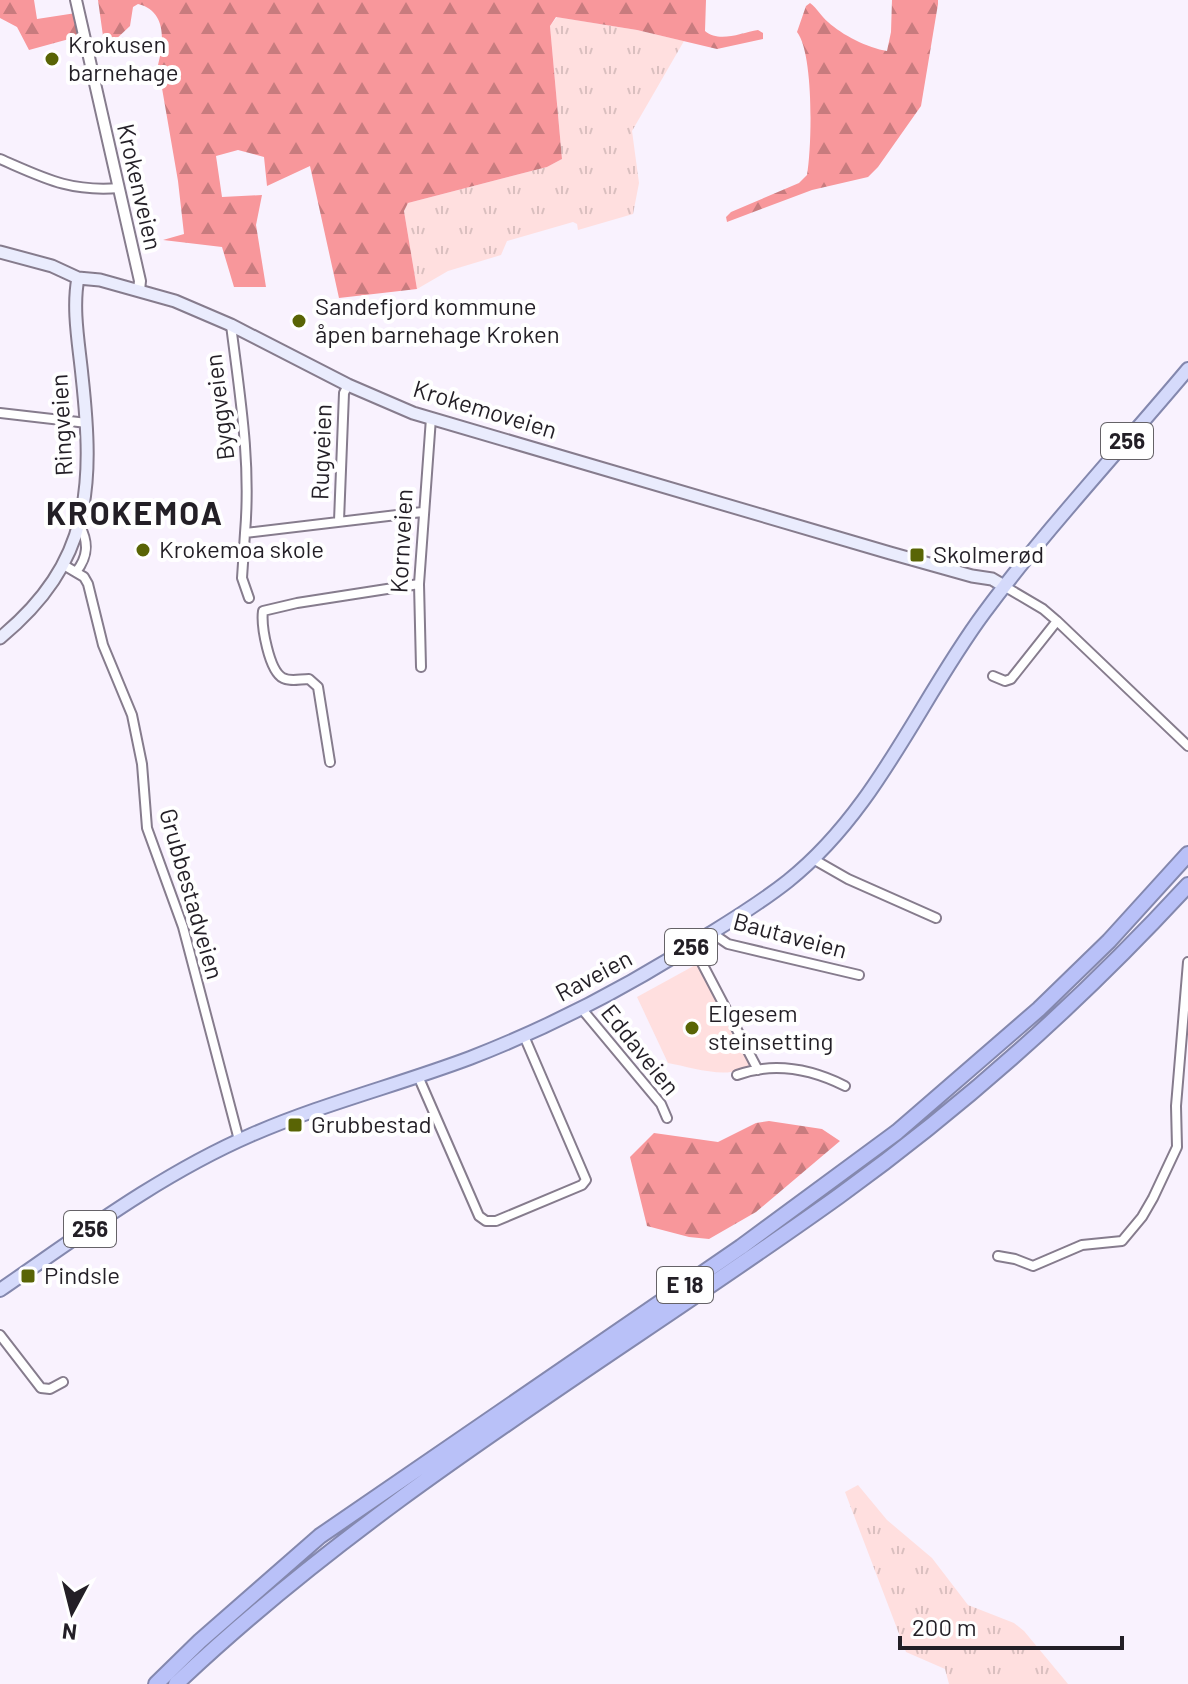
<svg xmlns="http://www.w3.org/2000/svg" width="1188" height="1684" font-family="Barlow,sans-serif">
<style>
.grass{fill:url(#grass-tufts)}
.forest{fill:url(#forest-firs)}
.park{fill:#ffdfdf}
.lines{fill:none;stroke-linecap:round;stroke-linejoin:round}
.minor-casing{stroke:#867c8d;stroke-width:12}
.tertiary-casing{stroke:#867c8d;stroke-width:14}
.secondary-casing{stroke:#867c8d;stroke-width:15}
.primary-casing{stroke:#8488ae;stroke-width:16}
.motorway-casing{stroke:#8488ae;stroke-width:18}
.minor{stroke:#fff;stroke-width:8}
.tertiary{stroke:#fff;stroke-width:10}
.secondary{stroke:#eaecfd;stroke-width:11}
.primary{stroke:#d5dafb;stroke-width:12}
.motorway{stroke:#b9c1f8;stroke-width:14}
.poi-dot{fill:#596405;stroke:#fff;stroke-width:3}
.labels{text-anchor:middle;stroke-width:8;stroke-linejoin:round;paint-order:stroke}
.shield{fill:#fff;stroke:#656267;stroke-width:2}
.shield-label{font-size:22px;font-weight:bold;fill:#231f26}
.poi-label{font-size:24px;fill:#231f26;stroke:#fff;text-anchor:start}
.street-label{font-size:24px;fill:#231f26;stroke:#fff}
.district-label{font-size:32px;font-weight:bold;letter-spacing:2px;fill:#231f26;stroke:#fff}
</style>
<defs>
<pattern id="grass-tufts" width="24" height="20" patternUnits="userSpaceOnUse" patternTransform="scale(2)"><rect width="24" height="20" fill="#ffdfdf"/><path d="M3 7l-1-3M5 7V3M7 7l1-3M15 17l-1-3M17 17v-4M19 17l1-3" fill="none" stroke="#dabfbf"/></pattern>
<pattern id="forest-firs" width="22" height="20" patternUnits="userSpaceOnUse" patternTransform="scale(2)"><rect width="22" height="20" fill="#f8979b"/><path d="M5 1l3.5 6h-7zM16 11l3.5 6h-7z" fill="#c87b7e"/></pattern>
</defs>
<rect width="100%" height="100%" fill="#f9f2fe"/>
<!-- grass -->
<path class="grass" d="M557,17L637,30L684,41L632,131L639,183L633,214L578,230L577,224L573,222L507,241L501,255L448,271L417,289L404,211L408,203L547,167L562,159L550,26Z
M858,1485L887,1520L932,1558L968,1605L1014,1623L1024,1631L1068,1684H949L945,1669L906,1652L845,1492Z"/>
<!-- forest -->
<path class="forest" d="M0,0H34L37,19L76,13L80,36L29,50L17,27L0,18Z
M98,0H706L705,31C719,43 741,33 758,30L763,33V39L717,49L637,30L556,17L550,26L562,159L547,167L408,203L404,211L417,289L339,298L310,166L267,186L264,157L238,150L216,156L222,197L262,195L256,225L266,287H234L222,247L163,240L184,234L178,181L158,65C164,42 167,11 138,4L133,7L130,26L113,42L106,41L103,36Z
M892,0H938V4L921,106L878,167L868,177L812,190L727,222L726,217L731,212L799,183L807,175C812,146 814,54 797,32L806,6L810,3C817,8 821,16 828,22C842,35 868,48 887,51L891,32Z
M769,1121L822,1129L840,1141L756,1212L709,1239L689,1237L647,1226L630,1157L654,1133L718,1142L756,1123Z"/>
<!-- park -->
<path class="park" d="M699,963L749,1059V1065C730,1081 691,1067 668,1063L637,997Z"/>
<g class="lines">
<defs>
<path id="minor" d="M0,159C44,178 69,192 119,188
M231,325C240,397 251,461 245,533
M0,413L87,423
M339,521L344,393L348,385
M62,564L84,577L88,584L103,645L132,715L142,764L147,828L183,927L239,1140
M76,572C88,557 89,543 80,526
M1004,586L1043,609L1057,621L1188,746
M249,598L242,578L245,533L422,512
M421,667L419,584L431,418
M993,676L1005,681L1011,679L1057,621
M330,762L318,687L309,679C300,679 290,682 283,678C269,671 261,626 263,611L297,603L419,584
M813,859L848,879L936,918
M712,933L728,944L859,975
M693,946L758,1070
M581,1008L661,1104L667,1118
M737,1075C773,1062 811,1069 845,1086
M418,1076L479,1216L486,1221H496L582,1185L586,1180L524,1036
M998,1256L1015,1259L1033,1266L1082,1245L1122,1241L1142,1217L1153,1198L1177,1147L1176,1106L1188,962
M0,1335L41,1388L50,1389L63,1382"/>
<path id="tertiary" d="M76,0L140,281L139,290"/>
<path id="secondary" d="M0,252L52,266L78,278L100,280L175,301L231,325L348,385L413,413L890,553L972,576L992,579L1004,586
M0,638C92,562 94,486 82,376C79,345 72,309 78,278"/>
<path id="primary" d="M0,1290C80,1235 161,1174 251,1135C322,1104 398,1085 470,1058C555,1025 635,983 711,933C737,917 764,900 788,881C877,810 918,702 984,613C1047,528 1120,450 1188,369"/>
<path id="motorway" d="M156,1684L200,1641L320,1536L741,1247L897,1132L1039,1009L1109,941L1188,854
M176,1684C376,1494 616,1356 839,1196C966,1104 1082,1000 1188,885"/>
</defs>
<!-- minor casing -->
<use href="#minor" class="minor-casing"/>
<!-- tertiary casing -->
<use href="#tertiary" class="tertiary-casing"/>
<!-- secondary casing -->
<use href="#secondary" class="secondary-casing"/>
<!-- primary casing -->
<use href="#primary" class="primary-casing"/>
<!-- motorway casing -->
<use href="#motorway" class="motorway-casing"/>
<!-- minor -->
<use href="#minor" class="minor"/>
<!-- tertiary -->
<use href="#tertiary" class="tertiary"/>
<!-- secondary -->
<use href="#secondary" class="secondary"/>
<!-- primary -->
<use href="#primary" class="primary"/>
<!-- motorway -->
<use href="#motorway" class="motorway"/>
</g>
<!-- markers -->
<g class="poi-dot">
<circle cx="52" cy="59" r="8"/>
<circle cx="299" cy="321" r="8"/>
<circle cx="143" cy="550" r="8"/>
<rect x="909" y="547" width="16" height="16" rx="4"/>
<circle cx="692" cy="1028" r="8"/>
<rect x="287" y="1117" width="16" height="16" rx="4"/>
<rect x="20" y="1268" width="16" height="16" rx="4"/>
</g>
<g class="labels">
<!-- shield labels -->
<g class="shield">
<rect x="1101" y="423" width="52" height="36" rx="6"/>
<rect x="665" y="929" width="52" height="36" rx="6"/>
<rect x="64" y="1211" width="52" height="36" rx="6"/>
<rect x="657" y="1267" width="56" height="36" rx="6"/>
</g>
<g class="shield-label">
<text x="1127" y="449">256</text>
<text x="691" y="955">256</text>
<text x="90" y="1237">256</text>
<text x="685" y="1293">E 18</text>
</g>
<!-- poi labels -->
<g class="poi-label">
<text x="68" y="53">Krokusen<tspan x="68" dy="28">barnehage</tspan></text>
<text x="315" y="315">Sandefjord kommune<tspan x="315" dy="28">åpen barnehage Kroken</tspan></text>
<text x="159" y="558">Krokemoa skole</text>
<text x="933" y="563">Skolmerød</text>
<text x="708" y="1022">Elgesem<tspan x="708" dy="28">steinsetting</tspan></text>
<text x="311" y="1133">Grubbestad</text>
<text x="44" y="1284">Pindsle</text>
</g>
<!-- street labels -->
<g class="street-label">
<text transform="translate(139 187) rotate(77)" y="8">Krokenveien</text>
<text transform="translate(220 407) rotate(-97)" y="8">Byggveien</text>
<text transform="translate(485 410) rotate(17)" y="8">Krokemoveien</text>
<text transform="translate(62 425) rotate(-93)" y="8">Ringveien</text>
<text transform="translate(322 452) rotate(-88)" y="8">Rugveien</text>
<text transform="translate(402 541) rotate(-87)" y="8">Kornveien</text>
<text transform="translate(191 894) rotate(74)" y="8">Grubbestadveien</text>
<text transform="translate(790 936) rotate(15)" y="8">Bautaveien</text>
<text transform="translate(594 976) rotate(-28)" y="8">Raveien</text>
<text transform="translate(640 1050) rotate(51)" y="8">Eddaveien</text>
</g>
<!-- district labels -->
<g class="district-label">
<text x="135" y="525">KROKEMOA</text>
</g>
</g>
<!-- north arrow -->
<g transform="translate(72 1612) rotate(187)" stroke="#ffffff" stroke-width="6" paint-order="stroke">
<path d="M0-6L14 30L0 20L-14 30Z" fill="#231f26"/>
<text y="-12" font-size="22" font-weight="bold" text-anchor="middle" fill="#231f26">N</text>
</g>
<!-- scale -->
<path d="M900 1636v12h222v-12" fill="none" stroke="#231f26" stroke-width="4"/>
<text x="912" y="1636" font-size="24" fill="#231f26" stroke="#ffffff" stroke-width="6" paint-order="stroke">200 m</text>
</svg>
